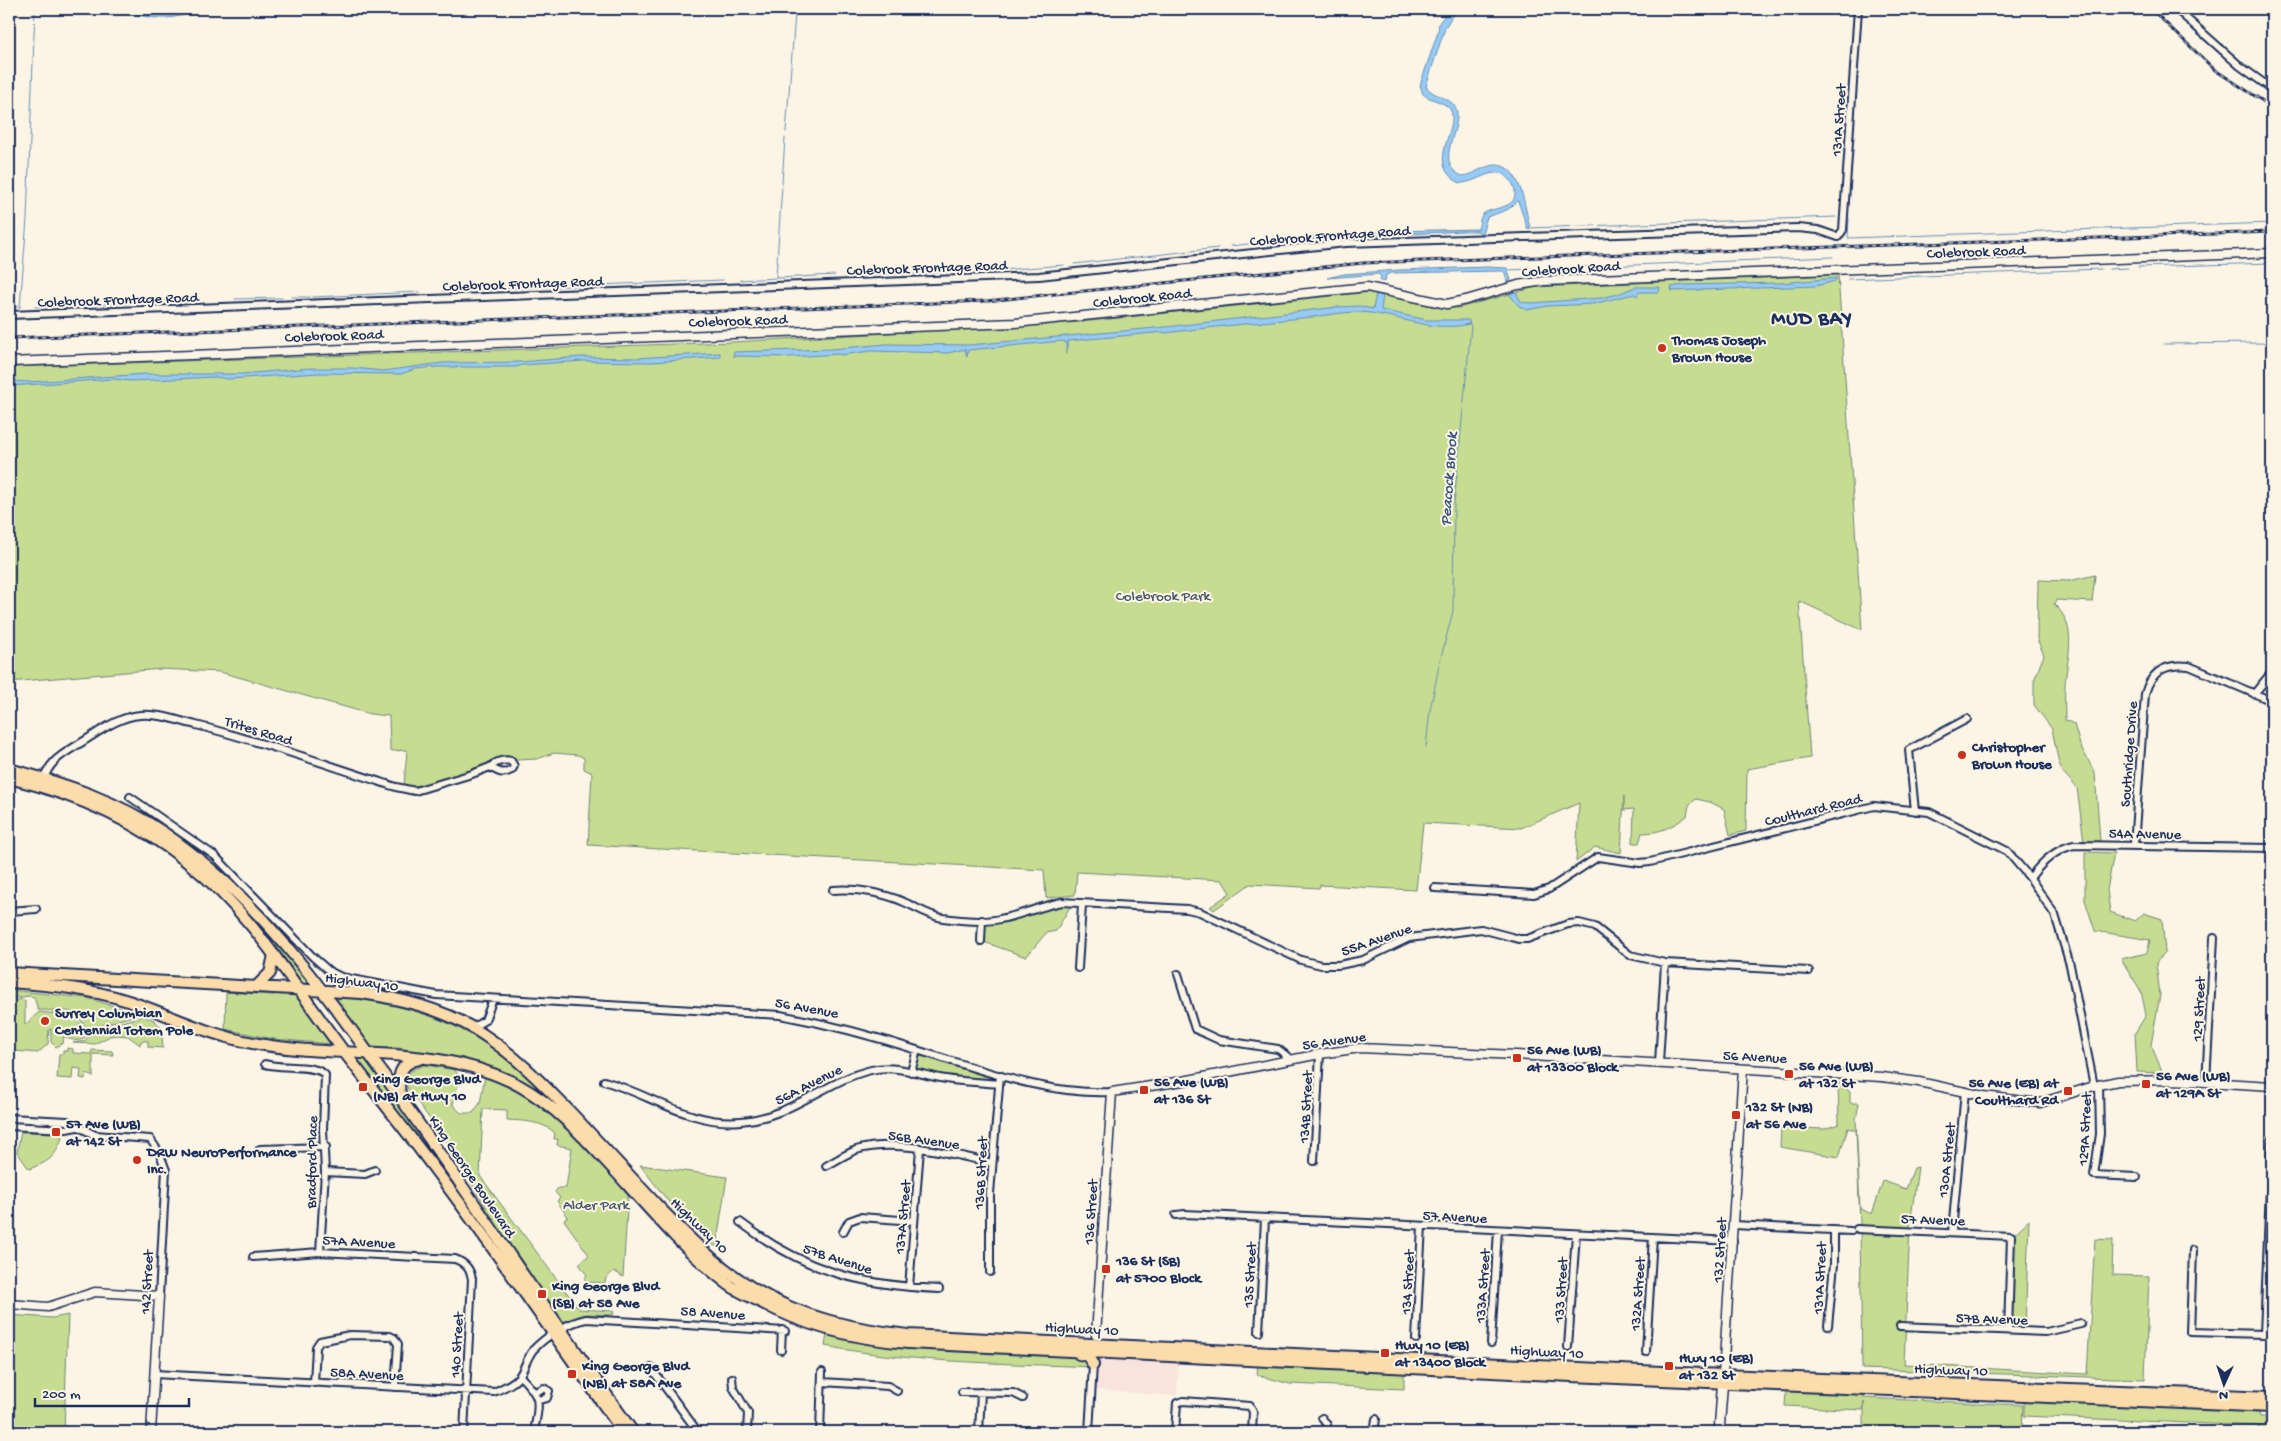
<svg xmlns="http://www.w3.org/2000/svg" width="2281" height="1441" font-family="'Gochi Hand',sans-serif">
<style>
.built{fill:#f9e3dd}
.green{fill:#c6dc91;stroke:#708678}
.water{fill:#97cbf4;stroke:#658db8}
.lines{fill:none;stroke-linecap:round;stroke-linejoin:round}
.shore{stroke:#4d6d9a;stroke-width:1}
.stream{stroke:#658db8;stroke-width:1}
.minor-casing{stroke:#1b2f5e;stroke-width:10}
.tertiary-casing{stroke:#1b2f5e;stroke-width:11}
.secondary-casing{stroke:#1b2f5e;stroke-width:12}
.primary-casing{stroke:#1b2f5e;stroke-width:14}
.trunk-casing{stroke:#1b2f5e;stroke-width:14}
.minor{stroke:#fcf5e5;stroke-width:6}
.tertiary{stroke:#fcf5e5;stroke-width:8}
.secondary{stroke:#fcf5e5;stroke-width:9}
.primary{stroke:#fddcac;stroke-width:10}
.trunk{stroke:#fddcac;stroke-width:10}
.rail-casing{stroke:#1b2f5e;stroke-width:3}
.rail{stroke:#fcf5e5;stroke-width:1;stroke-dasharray:4;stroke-linecap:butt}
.poi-dot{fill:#c8321e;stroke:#fcf5e5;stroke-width:2}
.labels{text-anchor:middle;stroke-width:4;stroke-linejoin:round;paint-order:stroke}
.street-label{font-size:15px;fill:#1b2f5e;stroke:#fcf5e5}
.poi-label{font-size:15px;font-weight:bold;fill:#1b2f5e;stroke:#fcf5e5;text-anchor:start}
.park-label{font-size:15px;fill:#465a6b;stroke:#fcf5e5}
.water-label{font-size:16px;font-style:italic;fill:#3a5684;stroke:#fcf5e5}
.district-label{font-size:20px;font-weight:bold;letter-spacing:1px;fill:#1b2f5e;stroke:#fcf5e5}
</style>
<rect width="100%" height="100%" fill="#fcf5e5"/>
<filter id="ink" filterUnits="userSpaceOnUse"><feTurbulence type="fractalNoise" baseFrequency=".02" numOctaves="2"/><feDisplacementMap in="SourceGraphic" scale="10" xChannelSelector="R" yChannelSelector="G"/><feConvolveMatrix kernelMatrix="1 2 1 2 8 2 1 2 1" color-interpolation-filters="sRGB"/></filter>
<g filter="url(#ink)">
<!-- built -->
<path class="built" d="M1096,1352L1179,1357L1177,1396L1093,1390Z"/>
<!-- green -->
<path class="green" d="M1838,275L1862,630L1799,601L1810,758L1747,769L1746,831L1730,835L1724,809L1710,802L1696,799L1689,805L1687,816C1672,827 1660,833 1642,833L1639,843H1633L1634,809L1624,810V796L1621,853L1595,847L1576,862L1579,803L1521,828L1423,823L1416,890L1320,885L1319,888L1250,884L1214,910L1210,907L1230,893L1222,880L1077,872L1075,895L1046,898L1044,870L588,845L592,773L584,769V758L578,755L554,753L537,759L517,760L507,757L475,770L453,776L443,784L414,786L411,788L404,785L407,750L392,751L390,749L389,716L370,714L220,672L161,669L9,682V367L731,342L1080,322L1371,292L1436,307L1458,308L1536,287Z
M2095,575L2092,602L2056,600L2054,604C2079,627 2067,656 2065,685C2064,696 2065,708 2065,720L2074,724L2080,745L2095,773L2100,841L2084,842L2077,788L2060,769L2052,729L2034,705V680L2044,655L2037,639L2038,580L2069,581Z
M177,847L233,892L316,986H305L261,927Z
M2085,852L2114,853L2107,890L2110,912L2135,921L2144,913L2162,919L2165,952L2156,963L2160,995L2151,1045L2163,1073L2137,1072L2135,1033L2146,1015L2141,991L2121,959L2147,953L2150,940L2095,931L2085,900Z
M1063,904L1071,905L1056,931L1046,933L1026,957L984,942L982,922Z
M9,990L87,998L140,1014L88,1029L74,1013L68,1011L38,1010L34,997L29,996L9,999Z
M226,992L272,995L280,994L298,995L332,1044L273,1039L225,1029Z
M22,999L25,1001V1025L39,1012L59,1014L61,1017L64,1013C74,1016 86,1025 85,1037C78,1043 70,1040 64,1036L63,1043L56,1047L51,1042V1029L49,1030L48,1044L38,1053L14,1051L13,1058L9,1060V1002Z
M336,999C352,997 370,1001 385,1004C475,1021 519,1066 580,1128L497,1070L481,1064L399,1048H372Z
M143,1016L154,1020L161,1027L163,1048L148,1047V1041H141L140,1045L128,1036L116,1035L110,1036L95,1044L73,1043L85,1041L92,1030Z
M67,1048L73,1049V1053L91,1054L92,1050L112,1051L113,1055L93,1054V1077L86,1073L85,1079L80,1078L81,1069L73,1068L72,1079L57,1078L59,1054H63V1051H67Z
M920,1054L995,1077L994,1082L951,1077L915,1070Z
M353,1056L364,1057L429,1143L519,1273L514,1275Z
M425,1065L455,1070L461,1081L455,1092L453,1105L461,1113H473L480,1103L485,1076C548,1102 583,1145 628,1194L623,1277L614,1271L606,1278L605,1283L587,1282L584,1278L587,1275L579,1264L589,1255L564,1220L568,1217L557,1201L560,1198L555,1192L558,1188H566L572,1148L557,1145L558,1139H554L555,1133C543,1121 523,1121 507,1120V1110L483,1109L480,1176L579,1309L614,1311L613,1315L586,1314L562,1322L500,1231L448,1144L408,1089C403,1075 412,1068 425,1065Z
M1838,1082L1850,1092V1103H1859L1856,1119L1860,1209L1872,1214L1883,1181L1906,1189L1914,1168L1918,1167L1910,1225L1904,1364L2087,1374L2095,1239L2113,1240L2112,1275L2149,1276L2145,1379L1862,1369L1860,1224L1856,1130L1848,1128L1839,1157L1780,1147L1781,1127L1824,1129L1839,1124Z
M21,1132L60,1133L62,1138C54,1159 50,1161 29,1169L17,1152Z
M640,1165L727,1177L716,1247L682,1219Z
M2029,1220L2025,1330L2010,1329L2014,1234Z
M9,1315L53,1318L68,1315L64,1432H9Z
M827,1334L1021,1354L1081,1357L1088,1360L1092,1367C1003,1363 912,1363 825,1346Z
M1258,1362L1404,1371V1389L1290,1384L1257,1375Z
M1786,1391L1864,1393V1398L2023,1405L2022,1432H1864V1402L1863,1410L1785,1406Z
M2024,1399L2174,1406L2259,1413L2260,1417H2272V1432H2259V1426L2024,1416Z"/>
<!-- water -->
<path class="water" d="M118,9L172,11L179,9H198C172,23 146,19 118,9Z
M1449,9H1456L1445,28L1426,86C1433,98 1455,96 1457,113C1459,133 1434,164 1462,176C1473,175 1483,166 1495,165C1522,164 1524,208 1530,227L1528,230L1518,201L1507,210L1487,217L1482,234L1477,231H1463L1301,240V237L1392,231L1478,229C1480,224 1479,218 1483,214C1493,206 1517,210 1515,191C1514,184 1510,179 1504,174C1487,169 1477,183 1460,183C1423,164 1461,128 1450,109C1445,102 1430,100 1423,94L1420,85L1438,32L1439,23Z
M1487,267L1507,268L1511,280L1507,282L1505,273L1503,271L1391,273L1386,275L1385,282L1380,281L1381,277L1379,274L1327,278L1344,274L1399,270Z
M1837,278L1835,281L1816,286L1672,291L1671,287L1684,285L1780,283Z
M1635,287H1660L1659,292H1639L1637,296L1634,294L1593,304L1548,306L1527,310L1519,306L1509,294L1516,292L1521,302L1531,303L1601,298L1618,294Z
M1376,294L1383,295L1381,310L1427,320H1469V324C1428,334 1392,311 1353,312C1335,313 1319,317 1301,318C1255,323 1211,327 1165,333L1164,332L1068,341L1066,354V342L1062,341L968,350L967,357L965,349L948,353L871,351L841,355L839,354L790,357L733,356L734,352L832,349L886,344L969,345L1166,327L1338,307L1359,306L1373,309Z
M720,353V357L652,362L583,361L523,365L516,367H437L415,369L401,374L319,373L228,379L216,377L130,381L114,379L9,386V381L29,382L145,374H241L311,368H353L383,371L442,363L520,362L581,357L636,358Z"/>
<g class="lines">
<!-- shore -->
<path class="shore" d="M134,9L171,14L188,9"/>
<!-- stream -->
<path class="stream" d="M786,132L795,14
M1849,218L1848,238L2272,223
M1529,228L1836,217
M1231,246L1301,238
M1074,264L1218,248
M2138,267L2272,263
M2109,269L2128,268
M1001,270L1064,265
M1507,270L1833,257
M850,275L966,271
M776,278L785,138
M1848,279L2101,269
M740,280L835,275
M443,291L723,280
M292,297H310
M313,297L420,292
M235,299L282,298
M9,307H20
M20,307L27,219L35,9
M35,307L174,301
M2164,344L2272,343
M1426,747L1430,710L1440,661L1453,611L1454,504L1471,326L1469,323"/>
<defs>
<path id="minor" d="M2176,9L2240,66L2272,89
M9,315L1039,276L1346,243L1798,228L1818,230L1838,237L1843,230L1858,9
M2254,694L2272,672
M43,781C50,760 62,755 79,744C99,732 117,717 140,715C158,713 179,721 196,725C264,742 330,766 396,787L415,791L472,774L490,767C498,772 503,775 512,770L514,766L511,761C503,759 496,762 490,767
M130,797L215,856L313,957L329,971L341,977L436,995L780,1015C828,1024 874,1036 920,1051C983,1070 1045,1095 1112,1092
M1915,811L1909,750L1967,719
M2134,845L2145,694C2151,671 2166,663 2189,666L2272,701
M2030,878C2041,863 2056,849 2074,845L2272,848
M1435,888L1534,894L1549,889L1598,857L1640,863L1650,862L1874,806L1929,812L2007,851L2030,878L2055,915L2070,965L2094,1086
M833,890C855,888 884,893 904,902C916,907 929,916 943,918C960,920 983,923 1000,919C1021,915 1041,906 1062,902L1187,909L1200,912L1301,960L1321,965H1339L1363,960L1409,938L1481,929L1519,939H1527L1568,924L1579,923L1595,927L1630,955L1665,963L1809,971
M9,911L36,909
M981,941L982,920
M1078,968L1082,905
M1178,974L1195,1029L1219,1040L1278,1049L1292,1060
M472,1028L485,1020L493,999
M1659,1063L1665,963
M265,1064C280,1069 317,1064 325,1075L323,1129L325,1172L320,1252
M911,1072L917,1050
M604,1081C649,1094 692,1126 741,1121C793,1117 824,1081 871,1070C896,1064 921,1075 946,1079C963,1082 981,1082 999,1084
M2206,1082L2214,938
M2099,1085L2100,1134L2094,1175L2137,1177
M9,1118L67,1121L95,1135L150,1139L159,1152L166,1170L159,1296
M9,1126L66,1129L77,1127
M260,1149L326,1147
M1314,1161L1320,1054
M826,1166C835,1161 846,1154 856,1150C897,1138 951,1154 992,1163
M325,1172L365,1174L375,1170
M1176,1215L1185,1214L1733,1241
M740,1222C804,1271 859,1285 939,1289
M1734,1225L1851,1231
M1857,1229L2011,1236L2008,1331
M843,1232L849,1221L860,1217L914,1221
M1952,1232L1965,1091
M2193,1250L2190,1332L2264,1334L2272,1140
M253,1257L320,1252L455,1259C465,1263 470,1268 472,1279L464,1432
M990,1272V1193L1000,1075
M909,1287L920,1149
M1828,1326L1834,1264V1231
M1900,1326L2046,1332L2081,1324
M1259,1332L1265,1219
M1416,1339L1422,1226
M1491,1343L1498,1230
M1568,1347L1576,1234
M781,1350L782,1330
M1646,1352L1653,1237
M651,1368L698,1432
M154,1374L494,1392C503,1388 515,1383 520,1375C525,1367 527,1358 533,1350C546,1336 567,1323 586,1319L785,1331
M520,1376C543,1399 539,1402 534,1432
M732,1378L733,1387L748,1413L747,1432
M822,1382L888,1386L897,1391
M314,1383L316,1347L320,1341L350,1335L390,1336L394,1338L398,1344L395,1387
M535,1392L544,1388L549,1391L547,1398L538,1400
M962,1392L1013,1393L1023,1398
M1322,1418L1327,1425V1432
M820,1432L822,1372
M979,1432L981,1392
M1089,1432L1093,1365
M1175,1432L1177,1403L1183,1401L1250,1406L1253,1412L1252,1432
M1374,1432L1376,1419"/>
<path id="tertiary" d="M9,362L1015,323L1367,287L1447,304L1466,300L1518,285L1544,281L2272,253
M9,1304L48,1307L95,1292L159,1296L151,1432
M1096,1335L1112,1092L1183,1081L1320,1054L1360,1048L1516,1055L1882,1077L1919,1082L1984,1096L2040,1103L2094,1086L2118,1081L2173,1080L2272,1086
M1723,1375L1743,1069"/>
<path id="secondary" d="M1719,1432L1723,1378"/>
<path id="primary" d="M9,769C64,783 117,801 164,833C259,898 323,990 389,1082C472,1197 550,1317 633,1432
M9,778C75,794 137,821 190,864C254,915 296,989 345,1053C370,1086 396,1118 421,1151C491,1243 556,1338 623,1432"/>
<path id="trunk" d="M9,973L362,993C401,999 439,1008 473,1028C513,1052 543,1084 575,1117C602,1146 628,1174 655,1203C686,1235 716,1266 754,1289C802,1318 854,1329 908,1335L1723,1375L2272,1397
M9,982C49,985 89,988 128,1001C168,1014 206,1034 248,1042C338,1061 436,1041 520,1086C558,1107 588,1142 617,1173C652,1212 686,1252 728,1284C737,1291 749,1296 759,1301C806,1327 855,1339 908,1343L1572,1376L2272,1407
M256,987L270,973L274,955
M401,1098C397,1081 397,1063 419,1059
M1079,1354L1088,1356L1093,1365"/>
</defs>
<!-- minor casing -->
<use href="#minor" class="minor-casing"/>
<!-- tertiary casing -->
<use href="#tertiary" class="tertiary-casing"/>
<!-- secondary casing -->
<use href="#secondary" class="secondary-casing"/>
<!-- primary casing -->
<use href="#primary" class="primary-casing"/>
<!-- trunk casing -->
<use href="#trunk" class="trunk-casing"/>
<!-- minor -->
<use href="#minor" class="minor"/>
<!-- tertiary -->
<use href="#tertiary" class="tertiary"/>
<!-- secondary -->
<use href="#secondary" class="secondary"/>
<!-- primary -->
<use href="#primary" class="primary"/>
<!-- trunk -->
<use href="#trunk" class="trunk"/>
<defs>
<path id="rail" d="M2151,9L2215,70L2272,107
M9,338L986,301L1363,263L2272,232"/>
</defs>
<!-- rail casing -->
<use href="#rail" class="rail-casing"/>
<!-- rail -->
<use href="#rail" class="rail"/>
</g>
</g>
<!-- markers -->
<g class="poi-dot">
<circle cx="1662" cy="348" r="5"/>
<circle cx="1962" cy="755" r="5"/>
<circle cx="45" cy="1021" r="5"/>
<rect x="1512" y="1053" width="10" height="10" rx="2.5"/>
<rect x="1784" y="1069" width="10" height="10" rx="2.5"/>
<rect x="2141" y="1079" width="10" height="10" rx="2.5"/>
<rect x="358" y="1082" width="10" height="10" rx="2.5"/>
<rect x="1139" y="1085" width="10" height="10" rx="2.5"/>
<rect x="2063" y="1086" width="10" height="10" rx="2.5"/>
<rect x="1731" y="1110" width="10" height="10" rx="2.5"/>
<rect x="51" y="1127" width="10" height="10" rx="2.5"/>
<circle cx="137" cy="1160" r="5"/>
<rect x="1101" y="1264" width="10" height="10" rx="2.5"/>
<rect x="537" y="1289" width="10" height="10" rx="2.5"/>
<rect x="1380" y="1348" width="10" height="10" rx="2.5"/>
<rect x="1664" y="1361" width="10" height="10" rx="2.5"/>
<rect x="567" y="1369" width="10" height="10" rx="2.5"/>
</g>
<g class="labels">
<!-- street labels -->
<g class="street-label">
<text transform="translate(1838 120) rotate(-86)" y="5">131A Street</text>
<text transform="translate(1330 235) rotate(-4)" y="5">Colebrook Frontage Road</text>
<text transform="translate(1976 251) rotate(-2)" y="5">Colebrook Road</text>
<text transform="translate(927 267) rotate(-2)" y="5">Colebrook Frontage Road</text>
<text transform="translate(1571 268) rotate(-4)" y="5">Colebrook Road</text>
<text transform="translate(523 283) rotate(-2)" y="5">Colebrook Frontage Road</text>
<text transform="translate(1142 297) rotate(-6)" y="5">Colebrook Road</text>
<text transform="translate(118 299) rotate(-2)" y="5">Colebrook Frontage Road</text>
<text transform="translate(738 320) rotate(-2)" y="5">Colebrook Road</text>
<text transform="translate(334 335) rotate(-2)" y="5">Colebrook Road</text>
<text transform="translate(259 730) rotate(17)" y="5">Trites Road</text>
<text transform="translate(2128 754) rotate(-86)" y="5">Southridge Drive</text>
<text transform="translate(1813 809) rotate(-14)" y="5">Coulthard Road</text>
<text transform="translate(2145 833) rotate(1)" y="5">54A Avenue</text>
<text transform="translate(1376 939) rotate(-19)" y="5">55A Avenue</text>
<text transform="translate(362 981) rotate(7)" y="5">Highway 10</text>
<text transform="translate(807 1007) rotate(10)" y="5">56 Avenue</text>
<text transform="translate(2198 1009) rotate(-87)" y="5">129 Street</text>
<text transform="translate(1334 1040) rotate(-8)" y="5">56 Avenue</text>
<text transform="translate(1755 1056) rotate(3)" y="5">56 Avenue</text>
<text transform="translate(808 1084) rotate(-27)" y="5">56A Avenue</text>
<text transform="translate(1305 1107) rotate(-87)" y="5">134B Street</text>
<text transform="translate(2084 1129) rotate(-87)" y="5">129A Street</text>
<text transform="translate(924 1139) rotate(8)" y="5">56B Avenue</text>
<text transform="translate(1946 1160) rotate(-84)" y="5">130A Street</text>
<text transform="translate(311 1162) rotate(-89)" y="5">Bradford Place</text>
<text transform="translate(980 1173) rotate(-87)" y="5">136B Street</text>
<text transform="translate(473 1176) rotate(56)" y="5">King George Boulevard</text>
<text transform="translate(1090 1212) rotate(-86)" y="5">136 Street</text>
<text transform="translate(1455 1216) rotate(3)" y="5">57 Avenue</text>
<text transform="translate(902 1217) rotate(-85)" y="5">137A Street</text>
<text transform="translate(1933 1219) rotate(2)" y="5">57 Avenue</text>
<text transform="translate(700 1225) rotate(44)" y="5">Highway 10</text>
<text transform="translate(359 1241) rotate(3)" y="5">57A Avenue</text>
<text transform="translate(1719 1250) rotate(-86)" y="5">132 Street</text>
<text transform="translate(838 1258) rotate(18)" y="5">57B Avenue</text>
<text transform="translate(1249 1275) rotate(-87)" y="5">135 Street</text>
<text transform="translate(1819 1278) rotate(-87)" y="5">131A Street</text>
<text transform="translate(146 1282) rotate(-87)" y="5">142 Street</text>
<text transform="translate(1407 1282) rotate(-87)" y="5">134 Street</text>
<text transform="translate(1482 1286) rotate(-86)" y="5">133A Street</text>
<text transform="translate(1560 1290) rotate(-86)" y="5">133 Street</text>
<text transform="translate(1637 1294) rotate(-86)" y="5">132A Street</text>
<text transform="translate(713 1312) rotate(4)" y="5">58 Avenue</text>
<text transform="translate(1992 1318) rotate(2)" y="5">57B Avenue</text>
<text transform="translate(1082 1328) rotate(3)" y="5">Highway 10</text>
<text transform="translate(456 1345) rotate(-87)" y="5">140 Street</text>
<text transform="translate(1547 1351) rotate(3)" y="5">Highway 10</text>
<text transform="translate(1951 1369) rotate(2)" y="5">Highway 10</text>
<text transform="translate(367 1373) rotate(3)" y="5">58A Avenue</text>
</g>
<!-- poi labels -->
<g class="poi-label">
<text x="1672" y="344">Thomas Joseph<tspan x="1672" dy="17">Brown House</tspan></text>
<text x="1972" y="751">Christopher<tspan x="1972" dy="17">Brown House</tspan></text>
<text x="55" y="1017">Surrey Columbian<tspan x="55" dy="17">Centennial Totem Pole</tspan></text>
<text x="1527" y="1054">56 Ave (WB)<tspan x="1527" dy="17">at 13300 Block</tspan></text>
<text x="1799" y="1070">56 Ave (WB)<tspan x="1799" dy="17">at 132 St</tspan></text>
<text x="2156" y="1080">56 Ave (WB)<tspan x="2156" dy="17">at 129A St</tspan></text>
<text x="373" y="1083">King George Blvd<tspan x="373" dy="17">(NB) at Hwy 10</tspan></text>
<text x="1154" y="1086">56 Ave (WB)<tspan x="1154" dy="17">at 136 St</tspan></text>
<text x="2058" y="1087" text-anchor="end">56 Ave (EB) at<tspan x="2058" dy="17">Coulthard Rd</tspan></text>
<text x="1746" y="1111">132 St (NB)<tspan x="1746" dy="17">at 56 Ave</tspan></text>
<text x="66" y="1128">57 Ave (WB)<tspan x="66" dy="17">at 142 St</tspan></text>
<text x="147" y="1156">DRW NeuroPerformance<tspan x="147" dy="17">Inc.</tspan></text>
<text x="1116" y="1265">136 St (SB)<tspan x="1116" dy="17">at 5700 Block</tspan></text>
<text x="552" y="1290">King George Blvd<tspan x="552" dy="17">(SB) at 58 Ave</tspan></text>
<text x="1395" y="1349">Hwy 10 (EB)<tspan x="1395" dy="17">at 13400 Block</tspan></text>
<text x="1679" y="1362">Hwy 10 (EB)<tspan x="1679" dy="17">at 132 St</tspan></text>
<text x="582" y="1370">King George Blvd<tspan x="582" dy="17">(NB) at 58A Ave</tspan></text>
</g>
<!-- park labels -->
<g class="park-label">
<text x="1163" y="600">Colebrook Park</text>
<text x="596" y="1209">Alder Park</text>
</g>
<!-- water labels -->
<g class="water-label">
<text transform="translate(1447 479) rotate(-86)" y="6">Peacock Brook</text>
</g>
<!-- district labels -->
<g class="district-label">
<text x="1812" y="324">MUD BAY</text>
</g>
</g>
<!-- margin -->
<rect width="2281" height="1441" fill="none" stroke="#fcf5e5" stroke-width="30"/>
<rect x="15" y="15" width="2251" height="1411" fill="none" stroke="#1b2f5e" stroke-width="2" filter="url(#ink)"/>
<!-- north arrow -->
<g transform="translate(2224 1384) rotate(183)" stroke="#fcf5e5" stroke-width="4" paint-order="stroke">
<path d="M0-4L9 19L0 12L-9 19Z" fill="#1b2f5e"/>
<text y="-8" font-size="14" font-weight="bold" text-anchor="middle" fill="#1b2f5e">N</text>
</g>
<!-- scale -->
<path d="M35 1398v8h154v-8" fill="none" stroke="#1b2f5e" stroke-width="2.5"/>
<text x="42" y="1398" font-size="15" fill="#1b2f5e" stroke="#fcf5e5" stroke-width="4" paint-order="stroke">200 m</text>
</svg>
